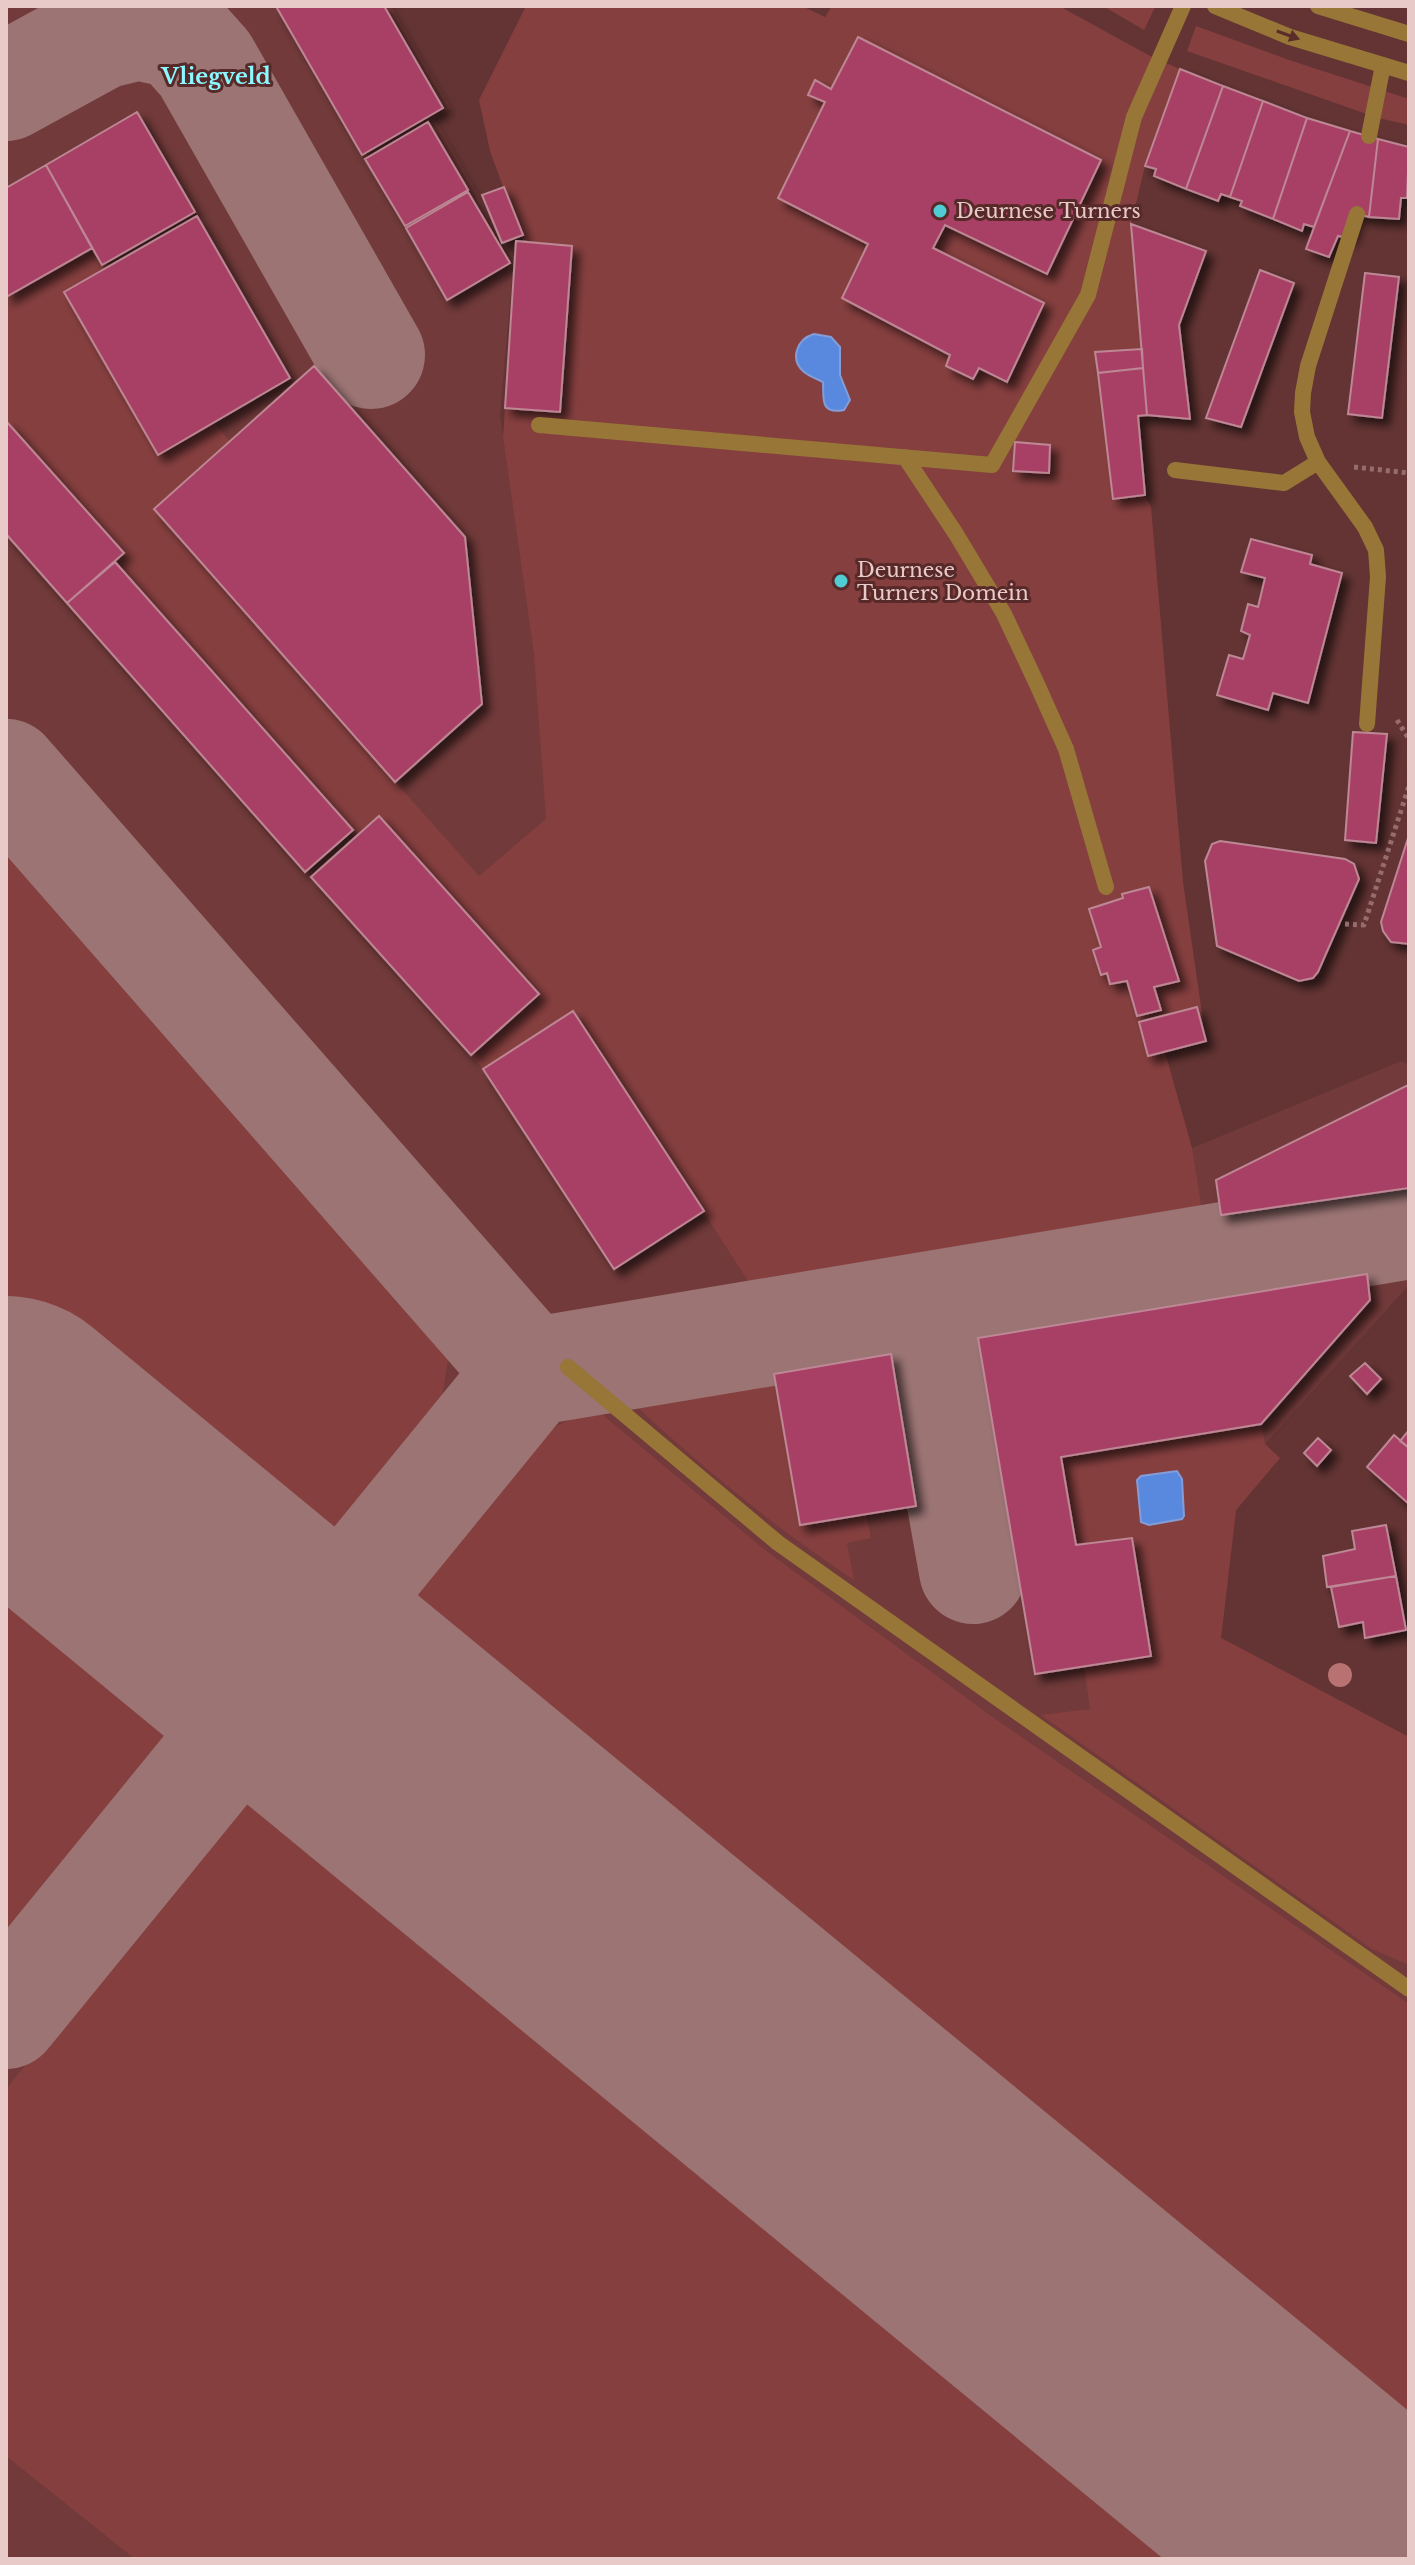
<svg xmlns="http://www.w3.org/2000/svg" width="1415" height="2565" font-family="'Libre Baskerville',serif">
<style>
.built{fill:#723a3a}
.green{fill:#863f3f}
.water{fill:#5989de;stroke:#849cd7;stroke-width:2}
.lines{fill:none;stroke-linecap:round;stroke-linejoin:round}
.taxiway{stroke:#9c7474;stroke-width:108}
.runway{stroke:#9c7474;stroke-width:270}
.building{fill:#a84165;stroke:#bd8795;stroke-width:2;filter:url(#shadow)}
.path{stroke:#966d6c;stroke-width:5;stroke-dasharray:4 4;stroke-linecap:butt}
.service{stroke:#977638;stroke-width:16}
.tertiary{stroke:#977638;stroke-width:16}
.tree{fill:#b77271}
.oneway{fill:#5a2d2a}
.poi-dot{fill:#51ccd4;stroke:#572929;stroke-width:3}
.labels{text-anchor:middle;stroke-width:6;stroke-linejoin:round;paint-order:stroke}
.poi-label{font-size:20px;fill:#e8cac8;stroke:#572929;text-anchor:start}
.neighbourhood-label{font-size:22px;font-weight:bold;fill:#8cf8ff;stroke:#572929}
</style>
<defs>
<filter id="shadow"><feDropShadow dx="7" dy="7" stdDeviation="4" flood-color="#0009"/></filter>
</defs>
<rect width="100%" height="100%" fill="#633433"/>
<!-- built -->
<path class="built" d="M6,6H391L451,108L435,119L514,257L500,415L534,655L1192,1148L1401,1061L1409,1065V1285L1265,1444L1280,1458L1236,1510L1221,1638L1409,1737V2559H6Z"/>
<!-- green -->
<path class="green" d="M526,6H802L825,17L832,6H1059L1152,57L1180,69L1145,166L1131,224L1147,415L1138,417L1145,495L1151,507L1183,882L1206,1041L1165,1052L1192,1148L1204,1223L759,1298L574,1011L483,1069L471,1055L538,994L379,817L358,834L353,830L115,562L124,553L6,421V297L92,248L104,269L65,292L158,455L214,423L230,441L154,510L479,876L546,819L534,655L503,437L505,408L560,412L572,246L523,241L490,151L479,100Z
M1103,6H1153L1155,7L1144,30Z
M1196,26L1289,60L1409,99V125L1378,118L1187,51Z
M6,829L439,1315L448,1359L442,1398L6,1954Z
M774,1374L800,1525L866,1514L871,1538L847,1543L854,1580C771,1525 697,1463 624,1395Z
M588,1412L603,1415L765,1550L994,1718L1409,2004V2559H135L6,2456V2089L519,1454L558,1425Z
M1261,1424L1265,1444L1280,1458L1236,1510L1221,1638L1409,1737V1965L1372,1949L1041,1715L1090,1709L1084,1666L1151,1656L1132,1538L1076,1545L1061,1457Z"/>
<!-- water -->
<path class="water" d="M814,334L831,337L840,347V375L850,400L844,410C819,415 824,397 823,382C817,379 809,376 804,372C789,359 797,339 814,334Z
M1177,1471L1182,1479L1184,1516L1182,1519L1149,1525L1141,1522L1137,1480L1141,1476Z"/>
<g class="lines">
<!-- taxiway -->
<path class="taxiway" d="M6,87L101,35L138,26L179,35L205,64L371,355
M6,773L530,1372
M926,1307L973,1570
M6,2015L530,1372L1409,1225"/>
<!-- runway -->
<path class="runway" d="M6,1431L1376,2559"/>
</g>
<!-- building -->
<path class="building" d="M280,6H384L443,108L362,155L277,8Z
M858,37L1101,160L1047,274L945,225L933,248L1044,303L1007,382L979,368L973,379L946,366L950,355L842,298L868,244L778,198L825,102L808,95L815,80L831,89Z
M1180,69L1223,86L1186,189L1154,176L1156,169L1145,166Z
M1223,86L1263,101L1230,197L1221,194L1218,201L1186,189Z
M1263,101L1307,118L1273,219L1240,206L1242,201L1230,197Z
M137,112L195,212L102,265L46,165Z
M1307,118L1350,131L1314,227L1304,224L1302,231L1273,219Z
M428,122L468,190L405,226L365,159Z
M1350,131L1378,139L1369,217L1357,214L1349,238L1338,236L1329,257L1306,249Z
M1378,139L1409,147L1407,198H1401L1399,219L1369,217Z
M46,165L92,248L6,297V188Z
M504,187L523,235L502,243L482,195Z
M468,192L510,263L447,300L406,228Z
M197,216L290,378L158,455L64,292Z
M1131,224L1206,251L1179,325L1190,419L1147,415Z
M516,241L572,246L560,412L505,408Z
M1260,270L1294,283L1241,427L1206,418Z
M1365,273L1399,277L1382,418L1348,414Z
M1142,349L1143,368L1098,373L1095,352Z
M314,366L465,537L482,704L395,782L154,509Z
M1143,368L1147,415L1138,416L1145,495L1113,499L1098,373Z
M6,421L124,553L67,603L6,534Z
M1015,442L1050,445L1049,473L1013,471Z
M1251,539L1312,555L1310,564L1342,573L1308,703L1273,693L1268,710L1217,695L1229,655L1243,659L1250,635L1241,631L1248,604L1258,607L1265,578L1241,572Z
M115,562L353,830L305,872L67,603Z
M1353,732L1387,734L1376,843L1345,840Z
M379,816L539,994L471,1055L311,877Z
M1409,835V944L1391,942L1383,931L1381,922Z
M1220,841L1345,859L1354,864L1359,879L1318,972L1313,978L1299,981L1217,946L1205,861L1212,844Z
M1149,887L1179,981L1154,987L1161,1010L1137,1016L1127,981L1110,984L1107,973L1101,975L1093,950L1101,947L1089,909L1123,898L1122,894Z
M1197,1007L1206,1041L1148,1056L1139,1022Z
M573,1011L704,1211L614,1269L483,1069Z
M1408,1085L1409,1188L1221,1215L1216,1180Z
M1367,1274L1370,1300L1261,1424L1061,1457L1076,1545L1132,1538L1151,1656L1035,1674L978,1338Z
M891,1354L916,1506L800,1525L774,1374Z
M1365,1363L1381,1379L1367,1394L1350,1376Z
M1409,1430V1448L1400,1441Z
M1394,1435L1409,1448V1504L1367,1467Z
M1318,1438L1331,1450L1317,1466L1304,1453Z
M1386,1525L1396,1576L1327,1587L1323,1556L1355,1549L1352,1531Z
M1396,1576L1406,1630L1365,1638L1363,1622L1339,1627L1331,1587Z"/>
<g class="lines">
<!-- path -->
<path class="path" d="M1354,467L1409,473
M1397,720L1409,739
M1345,924L1364,925L1409,786"/>
<!-- service -->
<path class="service" d="M1369,136L1383,65
M1357,214L1308,366L1303,393L1302,412L1307,437L1318,462L1365,527L1376,550L1378,577L1367,724
M539,425L992,465L1088,295L1134,117L1183,6
M905,457L956,534L1004,614L1036,682L1066,749L1106,887
M1175,470L1284,483L1318,462
M568,1367L778,1543L1409,1989"/>
<!-- tertiary -->
<path class="tertiary" d="M1215,6L1290,37L1409,73
M1318,6L1409,34"/>
</g>
<!-- trees -->
<circle class="tree" cx="1340" cy="1675" r="12"/>
<!-- one-way arrows -->
<defs><path id="oneway-solid" d="M-6-.8H1V-3.2L6.5 0L1 3.2V.8H-6Z" transform="scale(2)"/></defs>
<use class="oneway" href="#oneway-solid" transform="translate(1288 35) rotate(20)"/>
<!-- markers -->
<g class="poi-dot">
<circle cx="940" cy="211" r="8"/>
<circle cx="841" cy="581" r="8"/>
</g>
<g class="labels">
<!-- poi labels -->
<g class="poi-label">
<text x="956" y="218">Deurnese Turners</text>
<text x="857" y="577">Deurnese<tspan x="857" dy="23">Turners Domein</tspan></text>
</g>
<!-- neighbourhood labels -->
<g class="neighbourhood-label">
<text x="216" y="84">Vliegveld</text>
</g>
</g>
<!-- border -->
<rect width="1415" height="2565" fill="none" stroke="#e8cac8" stroke-width="16"/>
</svg>
